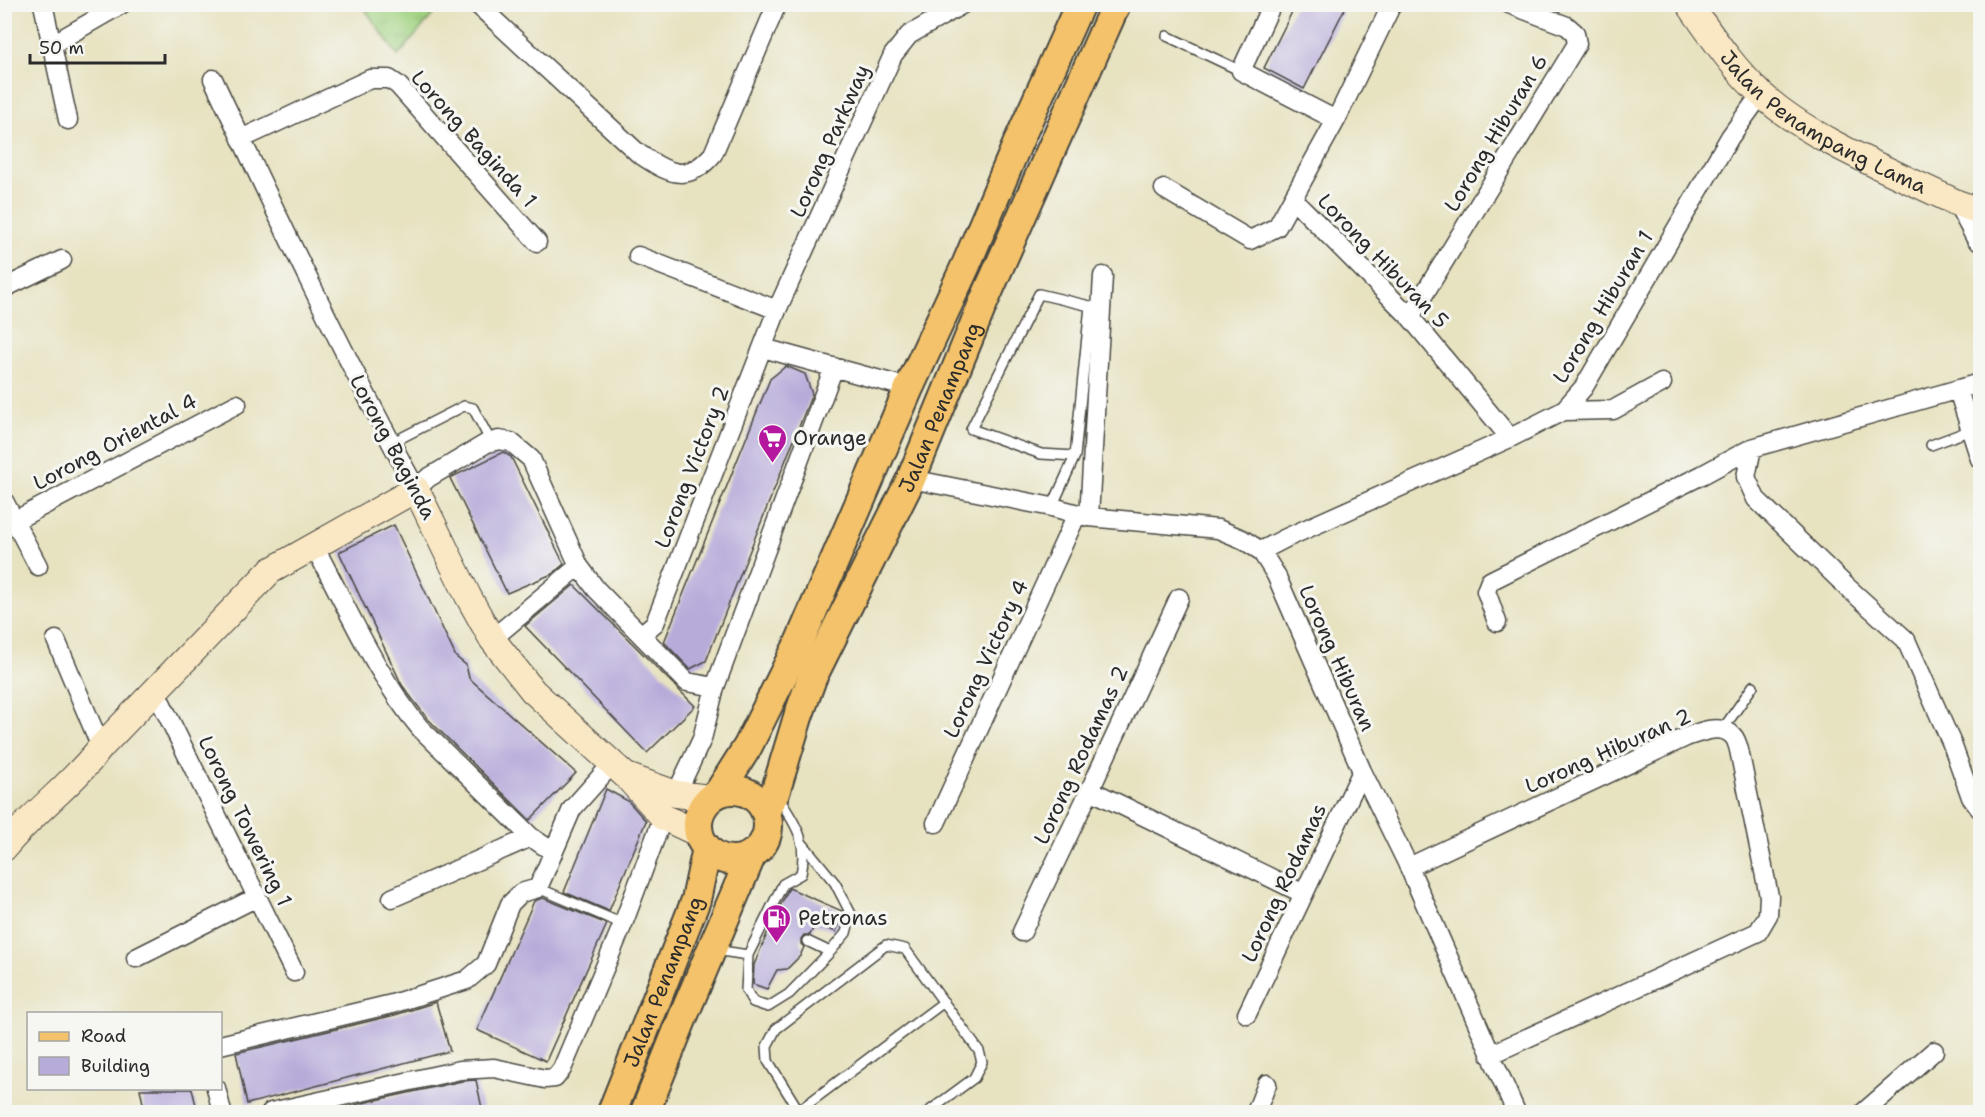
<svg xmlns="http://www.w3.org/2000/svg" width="1985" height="1117" font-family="'Shantell Sans',sans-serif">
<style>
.park{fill:url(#park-tufts);stroke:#667f56;stroke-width:1.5}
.building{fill:#b7abda}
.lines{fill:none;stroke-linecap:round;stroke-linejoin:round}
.lane-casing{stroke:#474641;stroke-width:12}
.street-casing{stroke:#474641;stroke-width:21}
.secondary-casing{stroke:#474641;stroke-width:28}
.primary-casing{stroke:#474641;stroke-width:32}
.lane{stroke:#fff;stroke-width:9}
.street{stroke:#fff;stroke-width:18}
.secondary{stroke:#fae7c3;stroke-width:26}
.primary{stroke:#f3c26a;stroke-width:28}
.labels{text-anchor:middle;stroke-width:6;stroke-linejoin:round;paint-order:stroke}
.street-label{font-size:21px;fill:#2b2b2b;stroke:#f6f6f2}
.poi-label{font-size:21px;fill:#2b2b2b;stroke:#f6f6f2;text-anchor:start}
</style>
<defs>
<pattern id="park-tufts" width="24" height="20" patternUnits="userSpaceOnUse" patternTransform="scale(1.5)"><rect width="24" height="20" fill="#a2d382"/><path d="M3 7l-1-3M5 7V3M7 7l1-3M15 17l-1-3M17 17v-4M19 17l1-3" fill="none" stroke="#8cb570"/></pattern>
</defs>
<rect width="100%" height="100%" fill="#f6f6f2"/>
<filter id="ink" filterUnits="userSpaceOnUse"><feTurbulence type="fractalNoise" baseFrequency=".0167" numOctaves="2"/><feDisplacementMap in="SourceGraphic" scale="12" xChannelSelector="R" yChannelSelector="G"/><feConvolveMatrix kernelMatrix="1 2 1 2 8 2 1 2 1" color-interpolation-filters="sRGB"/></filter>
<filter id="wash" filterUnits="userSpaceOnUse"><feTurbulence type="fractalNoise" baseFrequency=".008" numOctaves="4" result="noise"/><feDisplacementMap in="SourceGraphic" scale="24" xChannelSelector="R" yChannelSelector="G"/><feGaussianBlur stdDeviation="1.35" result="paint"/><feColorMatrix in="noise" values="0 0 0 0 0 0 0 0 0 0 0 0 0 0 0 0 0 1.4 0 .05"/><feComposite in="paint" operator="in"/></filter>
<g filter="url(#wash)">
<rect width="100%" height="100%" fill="#e7e2c0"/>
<!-- park -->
<path class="park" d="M362,5H441L398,56Z"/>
<g id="blocks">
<!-- building -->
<path class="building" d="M1296,4H1347L1304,89L1264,68Z
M786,366L805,374L812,394L706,661L690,669L664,642L770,379Z
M503,452L511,457L564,564L552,574L507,593L450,478Z
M394,525L456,657L466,665L469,678L576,773L530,820L427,718L414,701L402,685L339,552Z
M574,585L695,706L647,753L525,626Z
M606,789L628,801L646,821L609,911L564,892Z
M789,888L842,911L844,914L836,932L815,924L810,935H804L801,939V944L804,947L800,956L787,969L777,970L767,989L753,984L754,965L769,929Z
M543,898L607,924L546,1061L477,1030L534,901Z
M436,1002L450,1051L247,1104L236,1053L395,1015Z
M476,1080L483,1113H346L345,1108L363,1103L462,1081Z
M140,1089H192L198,1113H145Z"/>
</g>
</g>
<g filter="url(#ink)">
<use href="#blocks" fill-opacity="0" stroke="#474641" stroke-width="1.5"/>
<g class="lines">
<defs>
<path id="lane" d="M1167,36L1241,71
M1039,294L1090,306L1075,456L1041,454L971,429Z
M391,443L464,406L473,408L491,442
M1931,445L1971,430
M1052,507L1075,456
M1723,729L1753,686
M538,888L623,924
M807,941L830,952
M715,950L748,955L783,884L801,874C808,841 796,825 778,797
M748,955L746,990L753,1002L768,1007L789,994L830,952L846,933L851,914L835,883L803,844
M799,1111L768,1061L767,1046L776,1029L886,945L905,949L979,1051L982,1062L974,1078L928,1112
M797,1112L944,1002"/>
<path id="street" d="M43,4L68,120
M477,4L638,153C668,173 687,185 713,154L777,4
M1272,4L1241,71L1336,120
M51,45L122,4
M213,79C278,217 343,355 416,489L428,478L487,443L499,440L511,442L531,459L579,566L596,589L687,682L715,687
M241,139L370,79H389L398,85L537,242
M1164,189L1250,240L1277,227L1336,120L1392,4
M1293,199L1410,317L1510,438
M1957,203L1976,239L1980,242
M638,256L777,310
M4,288L62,260
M1410,317L1577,44L1575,33L1567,26L1509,4
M763,348L909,388
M1958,390L1980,459
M1563,411L1613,410L1662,383
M1752,448L1746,477L1756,499L1846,586L1906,640L1952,744L1971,797L1980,809
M911,479L1052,507L1089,517L1218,529L1242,539L1261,551L1276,575L1362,771L1409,867L1516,1112
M4,501L38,566
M1089,517L1103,276
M14,521L237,404
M314,546C346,605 377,677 420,728L531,837L553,852
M1261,551L1286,538L1510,438L1563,411L1584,387L1730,137L1761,94
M1497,622L1486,591L1490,581L1702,475L1752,448L1980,383
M641,635L655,623L777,310L893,55L909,35L963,4
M492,639L579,566
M56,640L101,747
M155,690L294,972
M1090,790L1304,894
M676,794L702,739L715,687L834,367
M936,823L1077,514
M1409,867L1686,737C1700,732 1722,723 1733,736C1736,739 1738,746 1739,750L1769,896L1768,915L1758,932L1490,1055
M392,898L531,837
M1022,932L1090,790L1179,598
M136,958L257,897
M1247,1014L1362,771
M220,1045L392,1004L467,980L486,964L510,904L521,893L538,888L572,809L612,764
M216,1088L222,1112
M271,1112L460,1070L494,1068L545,1079L555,1078L562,1069L623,924L663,817
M1256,1112L1267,1084
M1864,1112L1934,1051"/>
<g id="secondary">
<path id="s1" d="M1689,4C1711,35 1733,68 1761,94C1812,141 1894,172 1957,203L1980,211"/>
<path d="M629,777L676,794L710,798"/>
<path d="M4,848C34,811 73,784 101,747L270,571L416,489L468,596L492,639L533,691L627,777L663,817L699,834"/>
</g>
<g id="primary">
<circle cx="733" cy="825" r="35"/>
<path d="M719,792L748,746L799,643L909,388L966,265L1019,140L1080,4"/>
<path id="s2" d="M765,811L775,793L798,717L812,678L911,479L984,301L1116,4"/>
<path id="s3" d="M612,1112L696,900L707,848"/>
<path d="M645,1112L683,1017L752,854"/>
</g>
</defs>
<!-- lane casing -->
<use href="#lane" class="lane-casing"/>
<!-- street casing -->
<use href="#street" class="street-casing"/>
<!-- secondary casing -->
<use href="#secondary" class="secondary-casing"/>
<!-- primary casing -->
<use href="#primary" class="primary-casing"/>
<!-- lane -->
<use href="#lane" class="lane"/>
<!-- street -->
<use href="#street" class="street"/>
<!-- secondary -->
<use href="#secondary" class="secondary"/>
<!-- primary -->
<use href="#primary" class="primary"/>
</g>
</g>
<!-- icons -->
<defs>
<symbol id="supermarket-pin" viewBox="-11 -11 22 30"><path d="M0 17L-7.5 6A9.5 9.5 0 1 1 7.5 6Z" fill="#b5179e" stroke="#f6f6f2"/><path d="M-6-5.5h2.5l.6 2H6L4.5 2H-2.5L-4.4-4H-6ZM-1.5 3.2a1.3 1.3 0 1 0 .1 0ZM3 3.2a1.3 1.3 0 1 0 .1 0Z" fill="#fff"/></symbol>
<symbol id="fuel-pin" viewBox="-11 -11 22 30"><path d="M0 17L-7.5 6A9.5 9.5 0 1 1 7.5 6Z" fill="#b5179e" stroke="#f6f6f2"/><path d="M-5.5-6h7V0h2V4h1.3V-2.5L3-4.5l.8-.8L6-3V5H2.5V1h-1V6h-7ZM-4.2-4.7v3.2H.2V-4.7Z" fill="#fff"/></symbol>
</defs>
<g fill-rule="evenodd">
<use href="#supermarket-pin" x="756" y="422" width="33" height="45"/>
<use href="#fuel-pin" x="760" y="902" width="33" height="45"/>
</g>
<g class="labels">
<!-- street labels -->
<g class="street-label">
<text dy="7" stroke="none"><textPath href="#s1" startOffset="183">Jalan Penampang Lama</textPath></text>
<text transform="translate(1496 133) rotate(-59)" y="7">Lorong Hiburan 6</text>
<text transform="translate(474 139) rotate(48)" y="7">Lorong Baginda 1</text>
<text transform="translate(830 141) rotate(-66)" y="7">Lorong Parkway</text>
<text transform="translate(1383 261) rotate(46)" y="7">Lorong Hiburan 5</text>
<text transform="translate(1603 307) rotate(-59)" y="7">Lorong Hiburan 1</text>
<text dy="7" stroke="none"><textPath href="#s2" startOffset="441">Jalan Penampang</textPath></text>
<text transform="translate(115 442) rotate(-28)" y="7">Lorong Oriental 4</text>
<text transform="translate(393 447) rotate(62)" y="7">Lorong Baginda</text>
<text transform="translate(692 467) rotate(-69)" y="7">Lorong Victory 2</text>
<text transform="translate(1337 658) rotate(66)" y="7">Lorong Hiburan</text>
<text transform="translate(986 659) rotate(-65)" y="7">Lorong Victory 4</text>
<text transform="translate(1608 751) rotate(-24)" y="7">Lorong Hiburan 2</text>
<text transform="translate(1081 755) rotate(-65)" y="7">Lorong Rodamas 2</text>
<text transform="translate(245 821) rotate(64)" y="7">Lorong Towering 1</text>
<text transform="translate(1284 883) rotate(-65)" y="7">Lorong Rodamas</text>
<text dy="7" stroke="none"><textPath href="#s3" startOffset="140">Jalan Penampang</textPath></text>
</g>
<!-- poi labels -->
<g class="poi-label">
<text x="793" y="445">Orange</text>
<text x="798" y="925">Petronas</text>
</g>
</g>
<!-- margin -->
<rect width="1985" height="1117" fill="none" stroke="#f6f6f2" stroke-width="24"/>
<!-- legend -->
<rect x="27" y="1012" width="195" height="78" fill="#f6f6f2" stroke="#a5a5a2" stroke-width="1.5"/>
<rect x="39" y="1032" width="30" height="9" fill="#f3c26a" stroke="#a5a5a2" stroke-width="1.5"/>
<text x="81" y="1042" font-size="18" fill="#2b2b2b">Road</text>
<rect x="39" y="1057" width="30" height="18" fill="#b7abda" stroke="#a5a5a2" stroke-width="1.5"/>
<text x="81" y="1072" font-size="18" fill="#2b2b2b">Building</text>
<!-- scale -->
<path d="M30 54v9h135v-9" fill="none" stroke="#2b2b2b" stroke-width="3"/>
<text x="39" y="54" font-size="18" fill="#2b2b2b" stroke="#f6f6f2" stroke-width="4.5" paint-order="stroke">50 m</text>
</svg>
